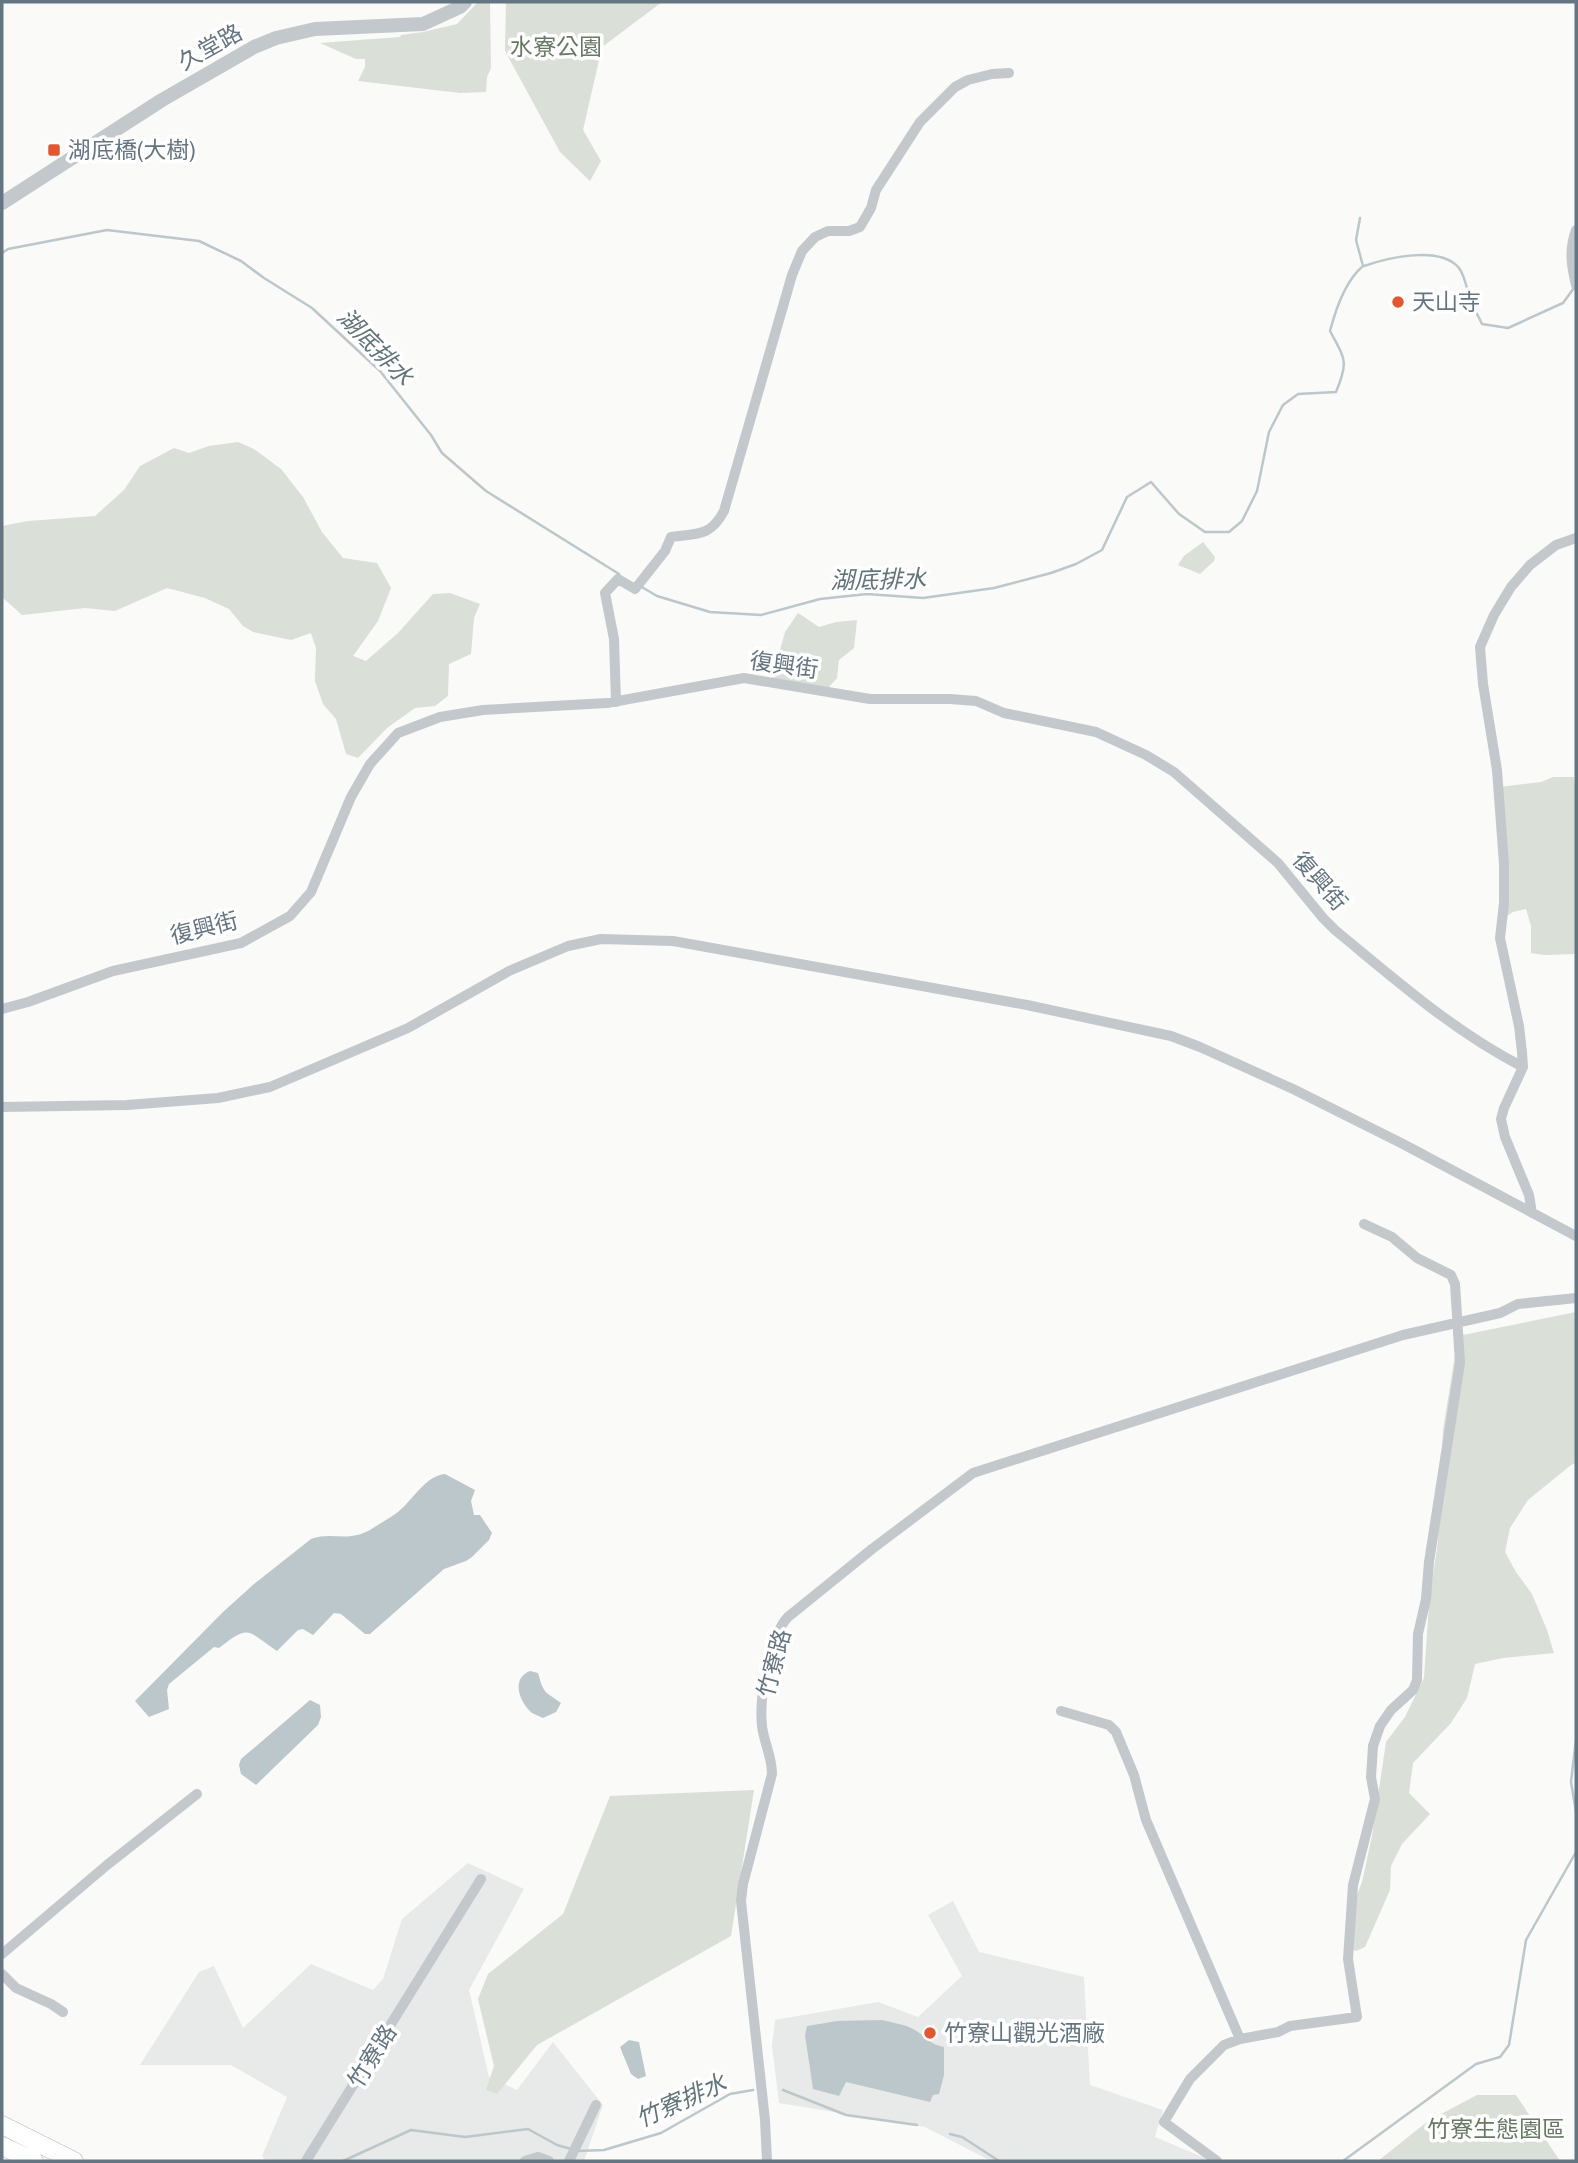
<svg xmlns="http://www.w3.org/2000/svg" width="1578" height="2163" font-family="'Archivo Narrow','Noto Sans TC',sans-serif">
<style>
.built{fill:#e8e9e9}
.green{fill:#dadfd7}
.water{fill:#bbc7cb}
.lines{fill:none;stroke-linecap:round;stroke-linejoin:round}
.stream{stroke:#bbc7cb;stroke-width:2.5}
.primary-casing{stroke:#b5babe;stroke-width:19}
.minor{stroke:#c3c8cc;stroke-width:10}
.tertiary{stroke:#c3c8cc;stroke-width:14}
.primary{stroke:#fff;stroke-width:18}
.poi-dot{fill:#e4572e;stroke:#fff;stroke-width:2.5}
.labels{text-anchor:middle;stroke-width:7;stroke-linejoin:round;paint-order:stroke}
.street-label{font-size:23px;fill:#657683;stroke:#fff}
.park-label{font-size:23px;fill:#687a64;stroke:#fff}
.poi-label{font-size:23px;fill:#657683;stroke:#fff;text-anchor:start}
.water-label{font-size:24px;font-style:italic;fill:#60757c;stroke:#fff}
</style>
<rect width="100%" height="100%" fill="#fafaf8"/>
<!-- built -->
<path class="built" d="M468,1863L524,1889L469,1990L489,2077L517,2090L553,2042L603,2105L584,2161H266L262,2156L287,2097L231,2065H140L199,1972L214,1966L243,2028L311,1964L373,1990L383,1979L402,1919Z
M953,1901L979,1952L1084,1977L1090,2085L1163,2110L1155,2137L1212,2161H991L925,2127L779,2103L772,2046L775,2020L878,2002L918,2017L962,1976L928,1915Z"/>
<!-- green -->
<path class="green" d="M478,2L490,3L491,68L487,77L486,92L460,93L358,81L365,67V59H356L320,43L400,37L401,35L423,32L457,24Z
M506,2H662L602,47L583,130L601,161L590,181L560,152L505,51Z
M238,442L254,449L281,469L303,497L322,532L343,558L377,563L391,588L378,621L353,656L366,661L398,633L433,594L450,593L480,604L474,618L471,654L449,664L448,696L435,706L415,708L387,728L358,758L346,754L336,719L323,704L315,681L316,648L311,633L291,640L253,632L243,626L229,609L205,598L167,588L115,611L85,608L22,615L2,597V526L28,521L95,516L124,490L140,466L174,448L189,453L209,446Z
M1203,542L1215,557L1214,561L1200,574L1178,565L1184,556Z
M798,613L819,627L836,622L857,620L854,648L839,660L837,678L828,688L772,679L785,632Z
M1553,777H1574L1576,794V954L1544,955L1531,953V926L1526,909L1513,912L1499,921V787L1541,782Z
M1576,1312V1463L1571,1465L1528,1500L1510,1528L1505,1552L1516,1572L1532,1594L1547,1630L1554,1653L1503,1658L1475,1664L1467,1698L1451,1723L1413,1763L1409,1793L1430,1814L1402,1844L1391,1866L1390,1890L1365,1947L1356,1951L1348,1947L1349,1916L1362,1882L1372,1836L1386,1742L1405,1717L1424,1678L1429,1604L1438,1541L1443,1430L1458,1336Z
M754,1790L731,1936L537,2045L497,2094L486,2090L494,2066L478,1999L488,1974L563,1914L610,1796Z
M1477,2095H1516L1560,2161H1378L1428,2121Z"/>
<!-- water -->
<path class="water" d="M445,1474L475,1490L471,1501L474,1515H480L492,1533L489,1540L472,1557L466,1561L444,1569L370,1634H365L341,1614L334,1613L313,1635L303,1629L298,1630L277,1651C246,1630 250,1624 219,1648L214,1647L169,1684L167,1690L169,1709L149,1717L135,1701L223,1612L254,1584L311,1539C333,1531 346,1543 370,1530C379,1524 390,1518 398,1512C413,1500 425,1476 445,1474Z
M530,1671L538,1673C544,1695 545,1691 561,1703L556,1712L543,1718C541,1717 534,1714 532,1713C520,1703 510,1679 530,1671Z
M310,1700L320,1705L321,1717L318,1725L256,1785L241,1774L239,1765L241,1759Z
M882,2020C893,2023 905,2024 915,2030C926,2037 929,2044 944,2047V2075L939,2094L933,2095L930,2102L846,2082L839,2096L813,2089L805,2035L807,2026L837,2021Z
M629,2040L639,2042L646,2076L638,2079L631,2074L620,2047Z"/>
<g class="lines">
<!-- stream -->
<path class="stream" d="M2,253L8,249L107,230L199,241L241,261L264,278L312,308L380,371L431,435L442,453L486,491L619,574
M1364,266C1387,258 1440,245 1459,268C1466,277 1467,293 1472,304C1475,311 1479,317 1482,324L1508,328L1563,303L1574,288
M640,586L657,596L710,612L761,615L820,599L867,594L923,598L994,588L1051,573L1076,564L1102,550L1127,497L1151,482L1179,514L1205,532H1229L1242,521L1257,491L1269,432L1283,405L1298,394L1336,392C1349,361 1345,359 1330,331C1336,308 1345,281 1363,266L1356,240L1360,218
M1576,1740L1571,1782L1576,1812
M783,2090L846,2115L917,2125
M950,2134L962,2137L999,2161
M577,2151L604,2150L661,2133L730,2094L753,2090
M343,2161L411,2130L465,2137L528,2129L557,2145L571,2149
M1343,2161L1476,2064L1500,2057L1509,2045L1526,1940L1576,1852"/>
<defs>
<path id="primary" d="M2,2125L74,2161
M2,2146L34,2161"/>
</defs>
<!-- primary casing -->
<use href="#primary" class="primary-casing"/>
<!-- minor -->
<path class="minor" d="M1576,230C1569,249 1571,264 1576,285
M616,702L614,639L605,593L618,579L635,589L665,551L671,537C698,533 710,537 724,511L792,275L802,251L815,237L828,231H849L860,227L871,208L876,190L920,122L955,87L968,80L992,74L1009,73
M2,1009L28,1002L113,971L241,943L290,916L311,892L351,797L370,764L398,733L440,717L483,710L607,703L744,678L870,699H950L976,701L1004,713L1096,732L1146,755L1174,772L1278,863L1323,918L1335,930C1396,980 1453,1031 1523,1067
M2,1107L127,1105L218,1098L270,1087L408,1028L509,971L568,946L601,939L673,941L1027,1005L1171,1036L1200,1047L1293,1089L1403,1144L1576,1236
M1532,1213L1529,1195L1505,1137L1501,1119L1504,1108L1523,1067L1522,1052L1519,1026L1500,938L1504,903V864L1497,770L1483,684L1480,647L1494,615L1511,587L1530,565L1556,545L1576,538
M1061,1711L1109,1725L1116,1732L1134,1775L1146,1820L1240,2039
M2,1954L107,1865L197,1794
M2,1974L16,1988L51,2004L63,2012
M306,2161L481,1879
M525,2161L538,2157L549,2161
M569,2161L596,2105
M767,2161L765,2120L741,1901L743,1884L772,1774C772,1756 764,1743 762,1726C759,1698 769,1637 788,1617L872,1549L973,1473L1403,1335L1500,1313L1518,1304L1576,1298
M1217,2161L1164,2122L1190,2079L1224,2045L1240,2039L1278,2032L1290,2026L1357,2017L1348,1959L1353,1885L1375,1799L1371,1777L1373,1746L1380,1726L1391,1710L1413,1690L1417,1680L1418,1634L1426,1599L1429,1562L1460,1363L1455,1284L1451,1275L1417,1258L1392,1237L1364,1224"/>
<!-- tertiary -->
<path class="tertiary" d="M2,203L162,100L254,47L276,38L315,29L423,24L460,7L465,2"/>
<!-- primary -->
<use href="#primary" class="primary"/>
</g>
<!-- markers -->
<g class="poi-dot">
<rect x="47" y="143" width="14" height="14" rx="3.5"/>
<circle cx="1398" cy="302" r="7"/>
<circle cx="930" cy="2033" r="7"/>
</g>
<g class="labels">
<!-- street labels -->
<g class="street-label">
<text transform="translate(210 47) rotate(-29)" y="8">久堂路</text>
<text transform="translate(784 665) rotate(8)" y="8">復興街</text>
<text transform="translate(1320 881) rotate(49)" y="8">復興街</text>
<text transform="translate(204 928) rotate(-14)" y="8">復興街</text>
<text transform="translate(774 1663) rotate(-75)" y="8">竹寮路</text>
<text transform="translate(372 2056) rotate(-58)" y="8">竹寮路</text>
</g>
<!-- park labels -->
<g class="park-label">
<text x="556" y="55">水寮公園</text>
<text x="1496" y="2137">竹寮生態園區</text>
</g>
<!-- poi labels -->
<g class="poi-label">
<text x="68" y="158">湖底橋(大樹)</text>
<text x="1412" y="310">天山寺</text>
<text x="944" y="2041">竹寮山觀光酒廠</text>
</g>
<!-- water labels -->
<g class="water-label">
<text transform="translate(375 347) rotate(46)" y="8">湖底排水</text>
<text transform="translate(878 580) rotate(-1)" y="8">湖底排水</text>
<text transform="translate(681 2101) rotate(-24)" y="8">竹寮排水</text>
</g>
</g>
<!-- border -->
<rect width="1578" height="2163" fill="none" stroke="#657683" stroke-width="7"/>
</svg>
